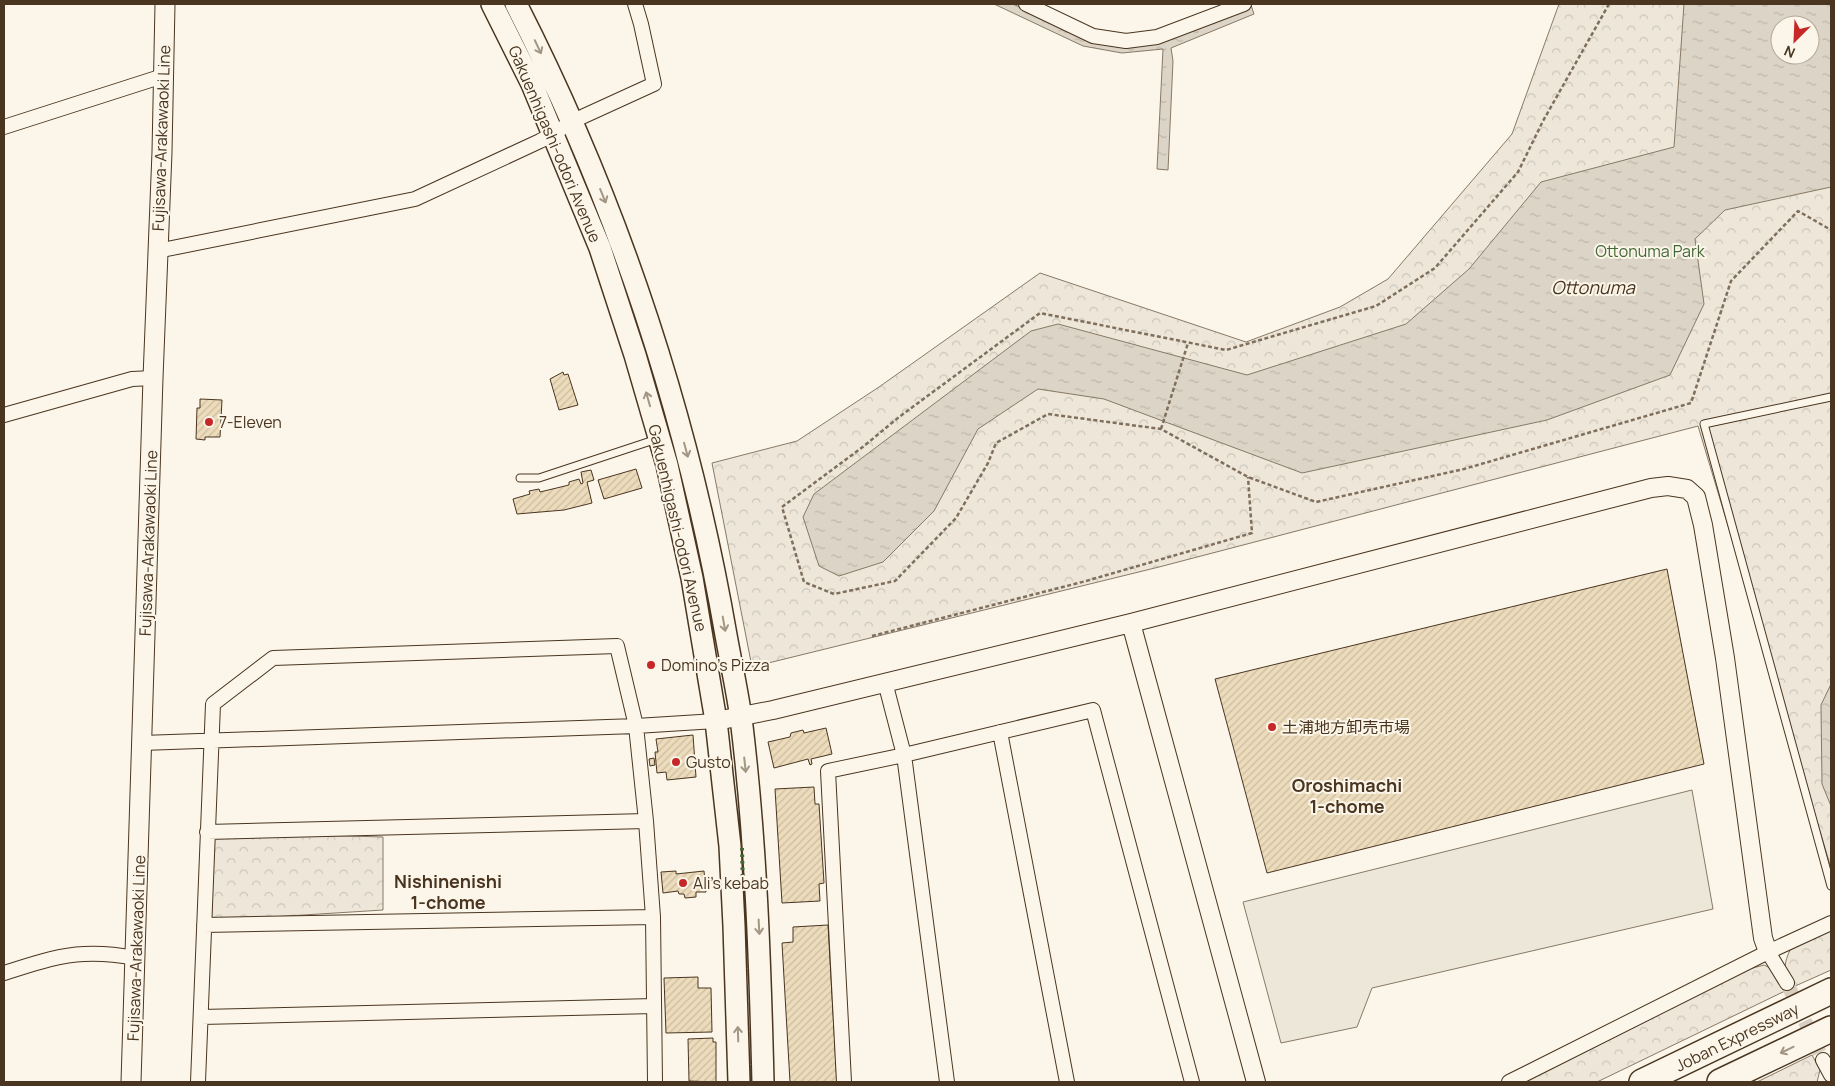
<svg xmlns="http://www.w3.org/2000/svg" width="1835" height="1086" font-family="Manrope,'Noto Sans JP',sans-serif">
<style>
.forest{fill:url(#forest-crowns);stroke:#887966;fill-rule:evenodd}
.parking{fill:#ede7d9;stroke:#887966}
.water{fill:url(#water-ripples);stroke:#887966;fill-rule:evenodd}
.building{fill:url(#building-hatch);stroke:#4a3520}
.lines{fill:none;stroke-linecap:round;stroke-linejoin:round}
.minor-tunnel{stroke:#d8cfc1;stroke-width:14;stroke-dasharray:14 7;stroke-linecap:butt}
.service-casing{stroke:#4a3520;stroke-width:9}
.minor-casing{stroke:#4a3520;stroke-width:16}
.tertiary-casing{stroke:#4a3520;stroke-width:20}
.secondary-casing{stroke:#4a3520;stroke-width:21}
.primary-casing{stroke:#4a3520;stroke-width:24}
.motorway-casing{stroke:#4a3520;stroke-width:28}
.path{stroke:#7f6f5c;stroke-width:2.5;stroke-dasharray:4 2.5;stroke-linecap:butt}
.service{stroke:#fbf6e9;stroke-width:7}
.minor{stroke:#fbf6e9;stroke-width:14}
.tertiary{stroke:#fbf6e9;stroke-width:18}
.secondary{stroke:#fbf6e9;stroke-width:19}
.primary{stroke:#fbf6e9;stroke-width:21}
.motorway{stroke:#fbf6e9;stroke-width:25}
.hedge{stroke:#436837;stroke-width:4;stroke-dasharray:2.5 4;stroke-linecap:butt}
.oneway{stroke:#a29684}
.poi-dot{fill:#c62828;stroke:#fbf6e9;stroke-width:2}
.labels{text-anchor:middle;stroke-width:4;stroke-linejoin:round;paint-order:stroke}
.street-label{font-size:16px;fill:#4a3520;stroke:#fbf6e9}
.park-label{font-size:16px;fill:#436837;stroke:#fbf6e9}
.poi-label{font-size:16px;fill:#4a3520;stroke:#fbf6e9;text-anchor:start}
.water-label{font-size:18px;font-style:italic;fill:#4a3520;stroke:#fbf6e9}
.neighbourhood-label{font-size:18px;font-weight:bold;fill:#4a3520;stroke:#fbf6e9}
</style>
<defs>
<pattern id="forest-crowns" width="20" height="18" patternUnits="userSpaceOnUse" patternTransform="scale(1.25)"><rect width="20" height="18" fill="#ede6d9"/><path d="M2 6a3 3 0 1 1 6 0M12 15a3 3 0 1 1 6 0" fill="none" stroke="#cdc6ba"/></pattern>
<pattern id="water-ripples" width="26" height="14" patternUnits="userSpaceOnUse" patternTransform="scale(1.25)"><rect width="26" height="14" fill="#dcd4c6"/><path d="M2 4q2-2 4 0t4 0M15 11q2-2 4 0t4 0" fill="none" stroke="#beb7aa"/></pattern>
<pattern id="building-hatch" width="6" height="6" patternUnits="userSpaceOnUse" patternTransform="scale(1.25)"><rect width="6" height="6" fill="#ecdcbc"/><path d="M-1 1l2-2M0 6l6-6M5 7l2-2" fill="none" stroke="#ccbda1"/></pattern>
</defs>
<rect width="100%" height="100%" fill="#fbf6e9"/>
<!-- forest -->
<path class="forest" d="M1559,4H1831V868L1698,426L1159,567L752,667L712,463L797,441L879,387L1040,273L1246,342L1340,307L1388,279L1512,134ZM1780,25H1810V55H1780Z
M212,832L383,837V910L208,921Z
M1831,930V970L1793,987C1785,970 1782,968 1790,950Z
M1764,965L1774,970L1785,991L1597,1082H1525L1749,969Z
M1812,1055L1820,1070L1817,1082H1757Z"/>
<!-- parking -->
<path class="parking" d="M1692,790L1713,909L1372,988L1357,1027L1281,1043L1243,902Z"/>
<!-- water -->
<path class="water" d="M994,4H1013L1085,37L1122,43L1251,5L1254,14L1171,48L1173,61L1168,170L1157,169L1163,49L1122,53L1083,46Z
M1684,4H1831V187L1725,210L1695,239L1704,304L1670,375L1547,420L1302,473L1104,399L1038,389L978,429L934,511L883,562L839,576L819,566L803,517L814,494L1031,331L1058,324L1247,375L1406,324L1469,269L1541,182L1674,147ZM1780,25H1810V55H1780Z
M1831,684V806L1822,784L1821,705Z"/>
<!-- building -->
<path class="building" d="M563,372L564,375L568,374L578,405L559,410L550,379Z
M200,399L222,400L220,437H205V440L196,439L197,408H200Z
M636,469L642,488L604,499L598,480Z
M591,470L594,480L587,482L592,503L564,510L517,514L513,499L530,494L529,491L539,489L540,492L569,485V482L579,479L581,484L583,483L581,472Z
M1667,569L1704,764L1267,873L1215,679Z
M826,728L832,754L811,759L812,764L810,765L808,759L774,768L768,742L790,737L791,733L803,730L804,733Z
M693,735L696,777L667,780L666,772L657,773L655,752H658L656,739Z
M654,758L655,765L650,766L649,759Z
M814,787L815,804H819L824,883L819,884L820,901L782,903L775,789Z
M676,871V874L704,871L706,892H696V897L685,898L684,894H679L678,891L663,893L661,872Z
M828,925L837,1082H790L782,943L793,942V927Z
M698,977V988H711L712,1032L666,1033L664,978Z
M713,1038V1042H716V1082L689,1081L688,1039Z"/>
<g class="lines">
<!-- minor-tunnel -->
<path class="minor-tunnel" d="M1787,983L1823,1060"/>
<defs>
<path id="service" d="M1831,397L1704,424L1831,886
M520,478H539L657,439"/>
<path id="minor" d="M1026,4L1093,36L1126,41L1157,37L1244,4
M4,127L163,76
M157,251L415,199L540,141L553,134L573,121L654,84L641,24L635,4
M4,415L132,379L153,378
M885,682L904,755L947,1082
M1000,732L1067,1082
M142,743L636,726L716,721
M207,832L646,821
M204,925L653,917
M1768,952L1787,983
M4,973C30,965 57,955 84,954C101,953 119,955 135,958
M201,1017L654,1006
M1823,1060L1831,1075
M198,1082L213,704L273,658L617,646L636,726L646,821L653,917L655,1082
M844,1082L828,771L904,755L1093,710L1192,1082
M1509,1082L1768,952L1831,923"/>
<path id="tertiary" d="M1131,623L1256,1082
M716,721L773,710L1131,623L1651,488L1668,486L1687,489L1696,497L1703,525L1725,658L1763,938L1768,952"/>
<path id="secondary" d="M131,1082L153,378L162,152L165,4"/>
<path id="primary" d="M492,4L532,84L600,248L635,355L667,465L692,578L716,721L730,846L734,926L739,1082
M516,4C617,202 688,416 726,635C731,663 737,690 741,718C756,839 760,961 763,1082"/>
<path id="motorway" d="M1642,1082L1831,991
M1720,1082L1831,1029"/>
</defs>
<!-- service casing -->
<use href="#service" class="service-casing"/>
<!-- minor casing -->
<use href="#minor" class="minor-casing"/>
<!-- tertiary casing -->
<use href="#tertiary" class="tertiary-casing"/>
<!-- secondary casing -->
<use href="#secondary" class="secondary-casing"/>
<!-- primary casing -->
<use href="#primary" class="primary-casing"/>
<!-- motorway casing -->
<use href="#motorway" class="motorway-casing"/>
<!-- path -->
<path class="path" d="M1609,4L1543,121L1518,172L1435,268L1376,306L1226,350L1040,313L899,417L864,446L782,507L804,582L834,594L895,581L956,518L988,463L996,443L1048,414L1161,429L1248,477L1316,502L1464,469L1691,403L1731,281L1798,211L1831,230
M1161,429L1188,343
M872,636L1086,581L1252,533L1248,477"/>
<!-- service -->
<use href="#service" class="service"/>
<!-- minor -->
<use href="#minor" class="minor"/>
<!-- tertiary -->
<use href="#tertiary" class="tertiary"/>
<!-- secondary -->
<use href="#secondary" class="secondary"/>
<!-- primary -->
<use href="#primary" class="primary"/>
<!-- motorway -->
<use href="#motorway" class="motorway"/>
<!-- hedge -->
<path class="hedge" d="M742,848L743,893"/>
</g>
<!-- one-way arrows -->
<defs><path id="oneway-shaft" d="M-6 0H5M1.5-3L5.5 0L1.5 3" fill="none" stroke-width="1.6" stroke-linecap="round" stroke-linejoin="round" transform="scale(1.25)"/></defs>
<g class="oneway">
<use href="#oneway-shaft" transform="translate(538 47) rotate(65)"/>
<use href="#oneway-shaft" transform="translate(603 196) rotate(68)"/>
<use href="#oneway-shaft" transform="translate(648 399) rotate(-106)"/>
<use href="#oneway-shaft" transform="translate(686 450) rotate(75)"/>
<use href="#oneway-shaft" transform="translate(724 624) rotate(80)"/>
<use href="#oneway-shaft" transform="translate(745 765) rotate(84)"/>
<use href="#oneway-shaft" transform="translate(759 927) rotate(87)"/>
<use href="#oneway-shaft" transform="translate(738 1034) rotate(-92)"/>
<use href="#oneway-shaft" transform="translate(1787 1050) rotate(154)"/>
</g>
<!-- markers -->
<g class="poi-dot">
<circle cx="209" cy="422" r="5"/>
<circle cx="651" cy="665" r="5"/>
<circle cx="1272" cy="727" r="5"/>
<circle cx="676" cy="762" r="5"/>
<circle cx="683" cy="883" r="5"/>
</g>
<g class="labels">
<!-- street labels -->
<g class="street-label">
<text transform="translate(161 138) rotate(-88)" y="6">Fujisawa-Arakawaoki Line</text>
<text transform="translate(555 144) rotate(67)" y="6">Gakuenhigashi-odori Avenue</text>
<text transform="translate(678 528) rotate(77)" y="6">Gakuenhigashi-odori Avenue</text>
<text transform="translate(148 543) rotate(-88)" y="6">Fujisawa-Arakawaoki Line</text>
<text transform="translate(136 948) rotate(-88)" y="6">Fujisawa-Arakawaoki Line</text>
<text transform="translate(1737 1037) rotate(-26)" y="6">Joban Expressway</text>
</g>
<!-- park labels -->
<g class="park-label">
<text x="1650" y="257">Ottonuma Park</text>
</g>
<!-- poi labels -->
<g class="poi-label">
<text x="219" y="428">7-Eleven</text>
<text x="661" y="671">Domino's Pizza</text>
<text x="1282" y="733">土浦地方卸売市場</text>
<text x="686" y="768">Gusto</text>
<text x="693" y="889">Ali's kebab</text>
</g>
<!-- water labels -->
<g class="water-label">
<text x="1593" y="294">Ottonuma</text>
</g>
<!-- neighbourhood labels -->
<g class="neighbourhood-label">
<text x="1347" y="792">Oroshimachi<tspan x="1347" dy="21">1-chome</tspan></text>
<text x="448" y="888">Nishinenishi<tspan x="448" dy="21">1-chome</tspan></text>
</g>
</g>
<!-- border -->
<rect width="1835" height="1086" fill="none" stroke="#4a3520" stroke-width="10"/>
<!-- north arrow -->
<g transform="translate(1795 40) rotate(204)"><circle r="24" fill="#fbf6e9" stroke="#b4a999"/>
<path d="M0-4L9 19L0 12L-9 19Z" fill="#c62828"/>
<text y="-8" font-size="14" font-weight="bold" text-anchor="middle" fill="#4a3520">N</text>
</g>
</svg>
